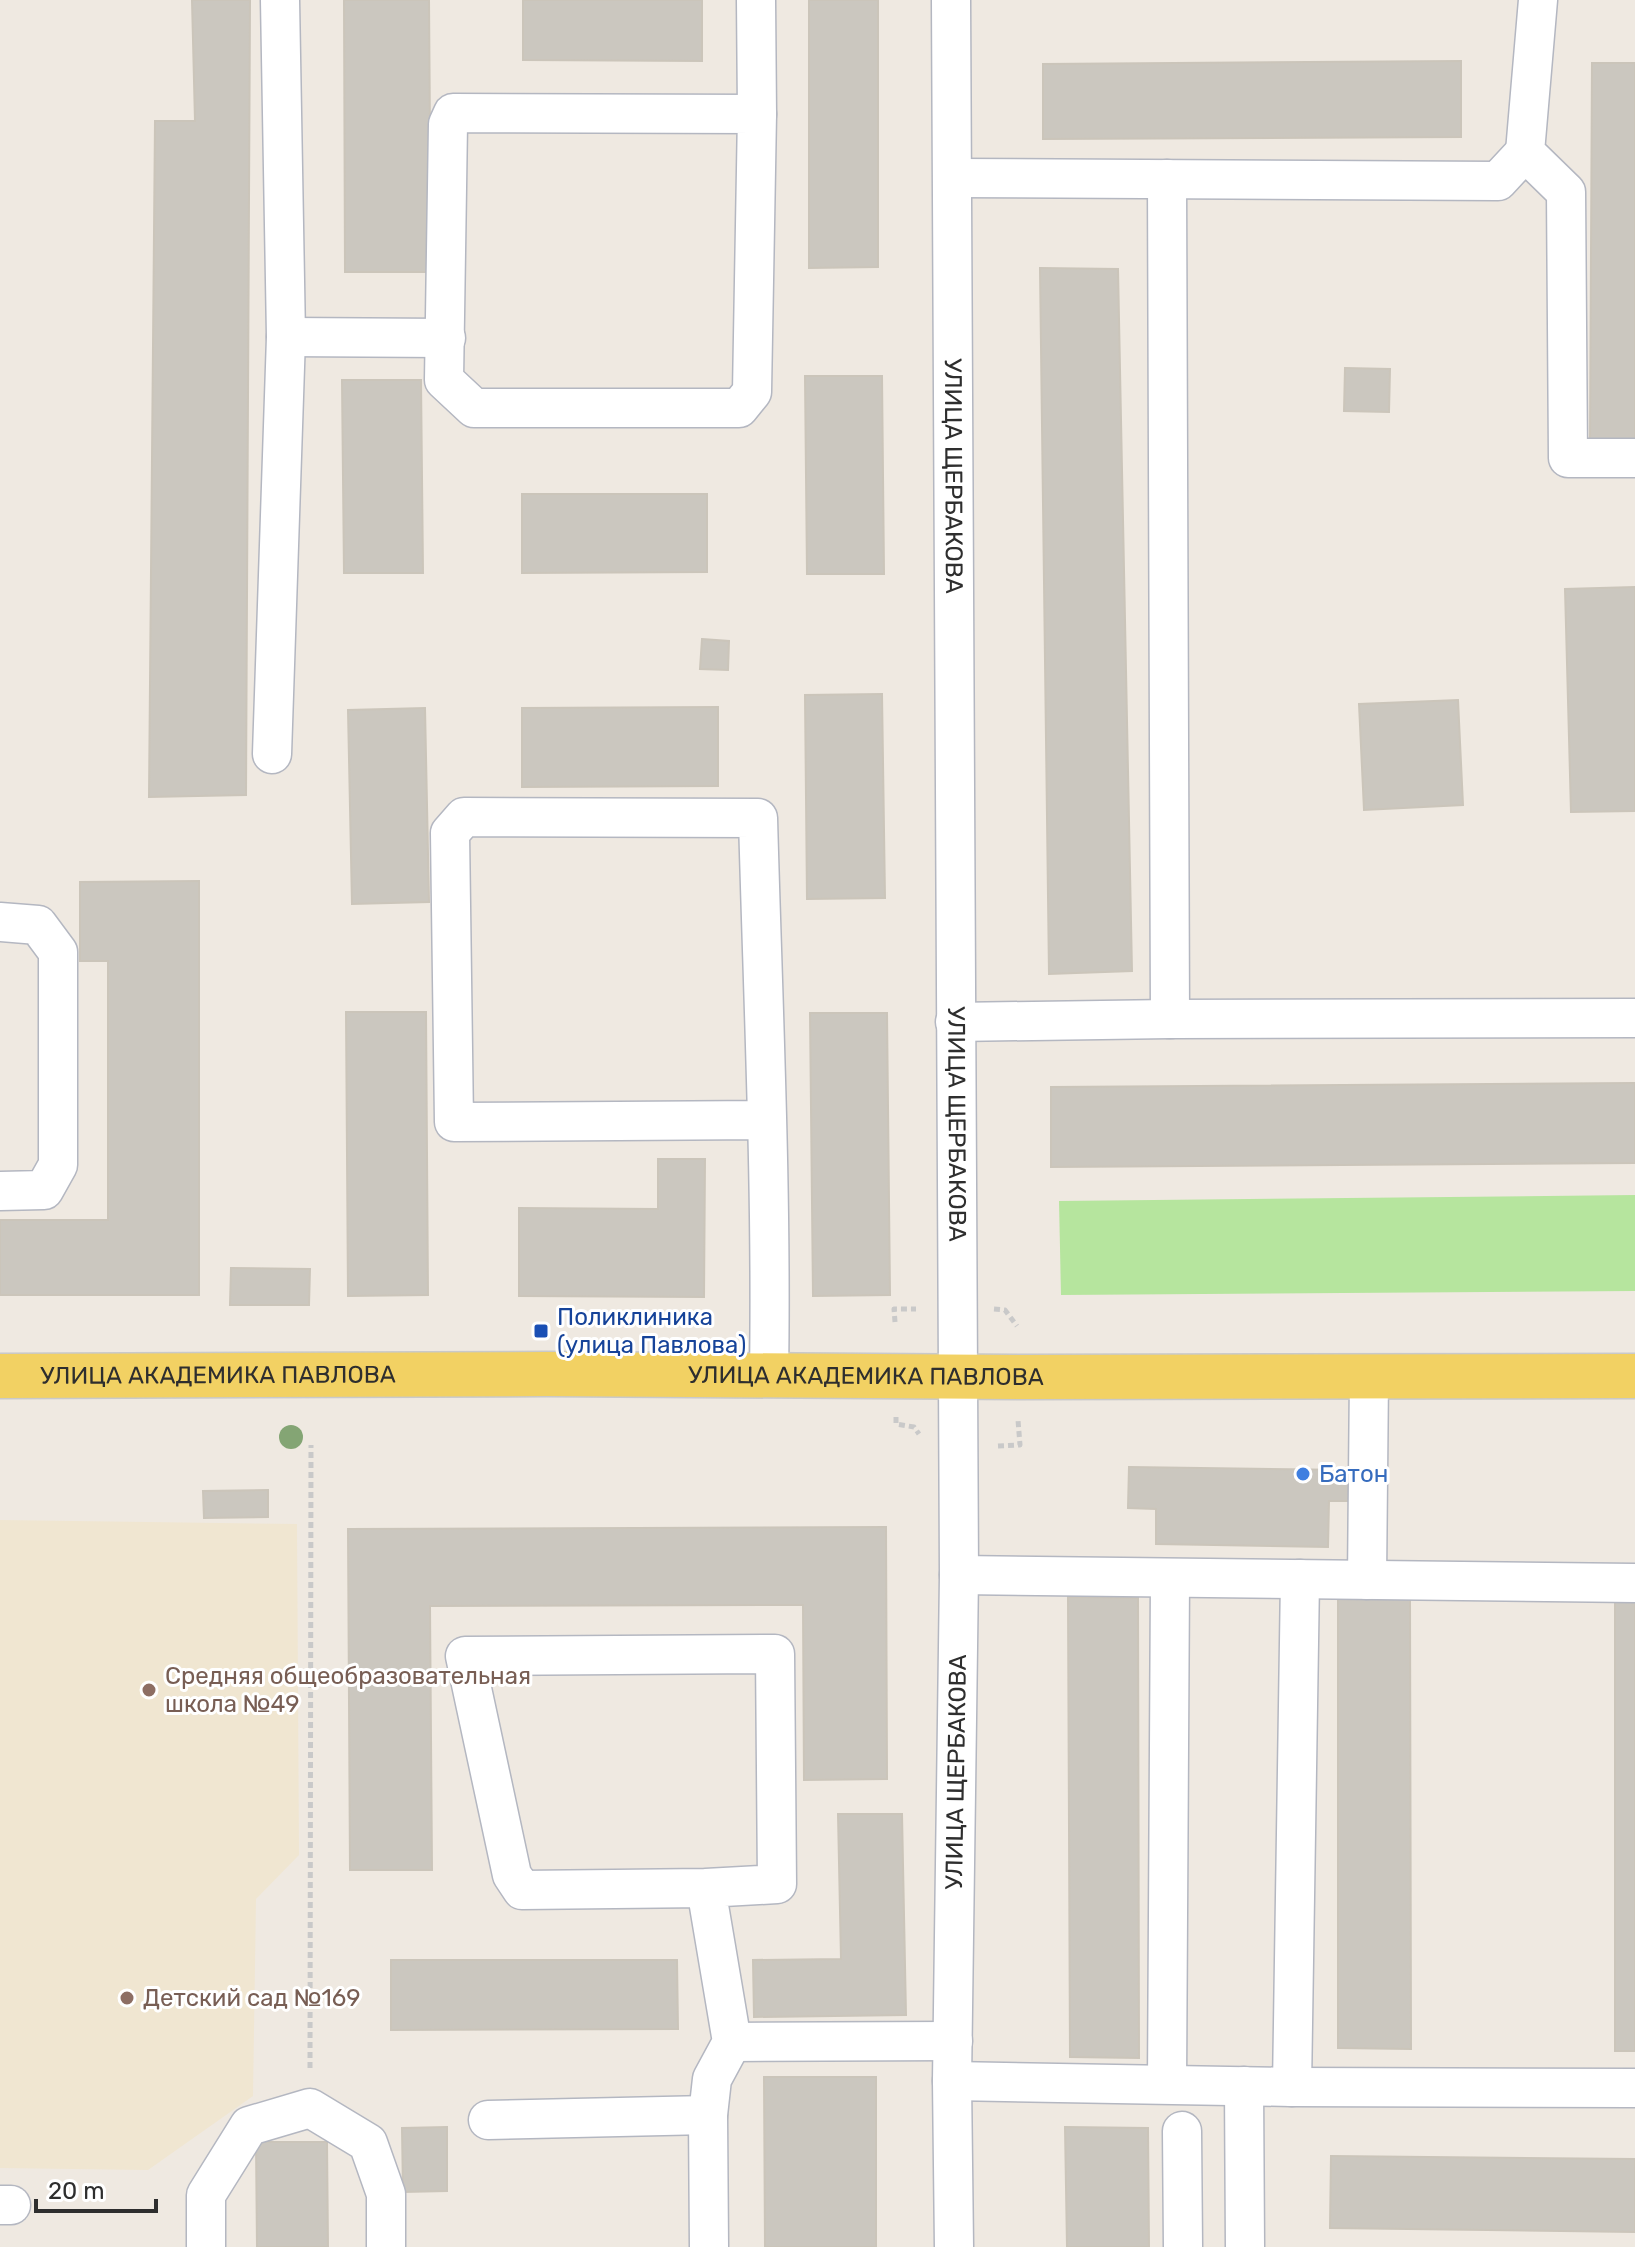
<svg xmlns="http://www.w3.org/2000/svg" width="1635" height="2247" font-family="Rubik,sans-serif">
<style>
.education{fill:#f0e6d1}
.green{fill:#b6e59e}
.building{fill:#cbc7bf;stroke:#cbc5ba;stroke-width:2}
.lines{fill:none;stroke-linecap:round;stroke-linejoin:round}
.minor-casing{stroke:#b4b7c1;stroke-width:41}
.major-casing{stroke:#c9c9c9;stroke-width:47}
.path{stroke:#c9c9c9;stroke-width:5;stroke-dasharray:6 4;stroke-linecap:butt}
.minor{stroke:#fff;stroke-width:38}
.major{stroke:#f2d163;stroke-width:44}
.tree{fill:#84a574}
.transit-dot{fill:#1a4fb4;stroke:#fff;stroke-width:3}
.shop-dot{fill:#3f7fe0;stroke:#fff;stroke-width:3}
.education-dot{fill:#8d6e63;stroke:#fff;stroke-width:3}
.labels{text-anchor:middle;stroke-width:6;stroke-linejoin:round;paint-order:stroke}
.street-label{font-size:24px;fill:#2e2e2e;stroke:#fff}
.transit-label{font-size:24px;fill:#164399;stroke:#fff;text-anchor:start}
.shop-label{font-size:24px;fill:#366cbe;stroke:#fff;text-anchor:start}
.education-label{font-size:24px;fill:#785e54;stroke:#fff;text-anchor:start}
</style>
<rect width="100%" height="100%" fill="#efe9e1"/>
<!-- education -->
<path class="education" d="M0,1520L297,1524L299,1855L256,1899L253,2096L148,2170L0,2168Z"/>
<!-- green -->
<path class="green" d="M1635,1195V1291L1061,1295L1059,1201Z"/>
<!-- building -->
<path class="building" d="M192,0H250L246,795L149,797L155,121H195Z
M344,0H429L431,272H345Z
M523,0H702V61L523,60Z
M809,0H878V267L809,268Z
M1461,61V137L1043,139V64Z
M1592,63H1635V441H1590Z
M1040,268L1118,269L1132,971L1049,974Z
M1345,368L1390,369L1389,412L1344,411Z
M805,376H882L884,574H807Z
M342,380H421L423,573H344Z
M522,494H707V572L522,573Z
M1635,587V811L1571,812L1565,589Z
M702,639L729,641L728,670L700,669Z
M882,694L885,898L807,899L805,695Z
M1458,700L1463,805L1364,810L1359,704Z
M718,707V786L522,787V708Z
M425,708L429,902L352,904L348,710Z
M199,881V1295H0V1220H108V961H80V882Z
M346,1012H426L428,1295L348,1296Z
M810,1013H887L890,1295L813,1296Z
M1635,1083V1163L1051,1167V1087Z
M658,1159H705L704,1297L519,1296V1208L658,1209Z
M231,1268L310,1269L309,1305H230Z
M1129,1467L1349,1470L1348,1501H1329L1328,1547L1156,1544V1509L1128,1508Z
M268,1490V1517L204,1518L203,1491Z
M886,1527L887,1779L804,1780L803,1605L430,1606L432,1870H350L348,1529Z
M1068,1597L1138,1598L1139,2058L1070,2057Z
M1615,1597L1635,1598V2051H1615Z
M1338,1598H1410L1411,2049L1338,2048Z
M838,1814H902L906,2015L754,2017L753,1960L841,1959Z
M391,1960H677L678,2029L391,2030Z
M764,2077H876V2247H765Z
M447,2127V2191L403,2192L402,2128Z
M1065,2127L1148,2128L1149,2247H1067Z
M256,2142H327L328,2247H257Z
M1331,2156L1635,2159V2232L1330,2228Z"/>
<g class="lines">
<defs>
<g id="minor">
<path d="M756,0L757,114"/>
<path id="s1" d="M951,0L959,1575L952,2081L954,2247"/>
<path d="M1538,0L1525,152L1566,192L1568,458H1635"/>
<path d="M453,113L757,114L752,392L739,408H474L444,380L448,124Z"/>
<path d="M953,178L1498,181L1525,152"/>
<path d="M1167,179L1170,1019"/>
<path d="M286,337L446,338"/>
<path d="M272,754L286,337L280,0"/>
<path d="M0,922L38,925L58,952V1165L44,1190L0,1191"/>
<path d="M955,1022L1170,1019L1635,1018"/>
<path d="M766,1120L454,1122L450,833L464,817L758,818C763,1003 772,1190 769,1375"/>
<path d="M959,1575L1635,1583"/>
<path d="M1367,1580L1369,1376"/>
<path d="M706,1888L522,1890L512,1875L465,1656L775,1654L777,1884L706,1888L732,2042L712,2079L708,2115L709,2247"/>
<path d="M732,2042L953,2041"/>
<path d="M952,2081L1292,2087L1635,2088"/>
<path d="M1167,2084L1170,1579"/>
<path d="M1244,2086L1245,2247"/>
<path d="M1292,2087L1300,1579"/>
<path d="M488,2120L708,2115"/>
<path d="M1182,2131L1183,2247"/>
<path d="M0,2205H11"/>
<path d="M206,2247V2195L249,2126L310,2108L368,2143L386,2194V2247"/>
</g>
<g id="major">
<path id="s2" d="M0,1376L546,1374L1018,1377L1635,1376"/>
</g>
</defs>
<!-- minor casing -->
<use href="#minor" class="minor-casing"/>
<!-- major casing -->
<use href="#major" class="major-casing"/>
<!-- path -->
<path class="path" d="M994,1309L1005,1310L1017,1326
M895,1322L894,1309H916
M896,1417V1424L914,1427L919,1434
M998,1446L1020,1445L1018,1420
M310,2068L311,1445"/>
<!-- minor -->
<use href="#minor" class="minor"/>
<!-- major -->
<use href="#major" class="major"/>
</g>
<!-- trees -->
<circle class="tree" cx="291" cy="1437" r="12"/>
<!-- markers -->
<rect class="transit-dot" x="533" y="1323" width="16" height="16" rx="4"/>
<circle class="shop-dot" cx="1303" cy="1474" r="8"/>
<g class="education-dot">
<circle cx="149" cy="1690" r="8"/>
<circle cx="127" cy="1998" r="8"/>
</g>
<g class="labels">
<!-- street labels -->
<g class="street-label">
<text dy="8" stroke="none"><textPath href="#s1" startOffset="476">УЛИЦА ЩЕРБАКОВА</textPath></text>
<text dy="8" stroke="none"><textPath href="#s1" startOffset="1124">УЛИЦА ЩЕРБАКОВА</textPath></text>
<text dy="8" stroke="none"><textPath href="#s2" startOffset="218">УЛИЦА АКАДЕМИКА ПАВЛОВА</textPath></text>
<text dy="8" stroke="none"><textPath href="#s2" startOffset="866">УЛИЦА АКАДЕМИКА ПАВЛОВА</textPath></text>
<text transform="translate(956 1772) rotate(-89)" y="8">УЛИЦА ЩЕРБАКОВА</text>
</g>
<!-- transit labels -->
<g class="transit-label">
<text x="557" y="1325">Поликлиника<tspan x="557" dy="28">(улица Павлова)</tspan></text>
</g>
<!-- shop labels -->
<g class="shop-label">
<text x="1319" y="1482">Батон</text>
</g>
<!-- education labels -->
<g class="education-label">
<text x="165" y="1684">Средняя общеобразовательная<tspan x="165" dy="28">школа №49</tspan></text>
<text x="143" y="2006">Детский сад №169</text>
</g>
</g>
<!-- scale -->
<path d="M36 2199v12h120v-12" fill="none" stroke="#2e2e2e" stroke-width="4"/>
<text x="48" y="2199" font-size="24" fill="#2e2e2e" stroke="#ffffff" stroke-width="6" paint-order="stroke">20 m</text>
</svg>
